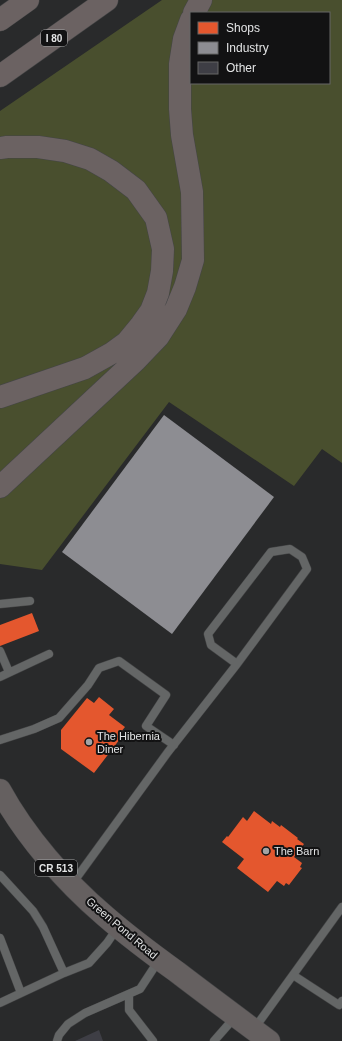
<svg xmlns="http://www.w3.org/2000/svg" width="342" height="1041" font-family="Helvetica,sans-serif">
<style>
.green{fill:#494f2e;fill-rule:evenodd}
.shops{fill:#e4572e}
.industry{fill:#8d8d92}
.building{fill:#3e3e45}
.lines{fill:none;stroke-linecap:round;stroke-linejoin:round}
.service-casing{stroke:#444546;stroke-width:9}
.primary-casing{stroke:#444546;stroke-width:23}
.motorway-casing{stroke:#444546;stroke-width:23}
.service{stroke:#646666;stroke-width:8}
.primary{stroke:#656060;stroke-width:22}
.motorway{stroke:#6b6262;stroke-width:22}
.poi-dot{fill:#a2a3a4;stroke:#121213;stroke-width:1.5}
.labels{text-anchor:middle;stroke-width:4;stroke-linejoin:round;paint-order:stroke}
.shield{fill:#121213;stroke:#a4a5a6;stroke-width:1}
.shield-label{font-size:10px;font-weight:bold;fill:#e3e4e5}
.poi-label{font-size:11px;fill:#e3e4e5;stroke:#121213;text-anchor:start}
.street-label{font-size:11px;fill:#e3e4e5;stroke:#121213}
</style>
<rect width="100%" height="100%" fill="#292a2b"/>
<!-- green -->
<path class="green" d="M162,0H342V463L322,449L294,486L169,402L42,570L0,564V111ZM191,13H329V83H191Z"/>
<!-- shops -->
<path class="shops" d="M32,613L39,631L0,646V625Z
M99,697L114,709L109,715L125,727L120,733L123,735L94,773L61,749V730L87,698L94,703Z
M254,811L271,824L272,821L280,827L281,825L298,838L297,839L304,844L294,857L302,863L300,867L302,868L289,885L286,883L284,886L277,881L268,892L237,868L244,859L222,842L227,836L228,837L243,817L247,821Z"/>
<!-- industry -->
<path class="industry" d="M164,415L274,497L172,634L62,552Z"/>
<!-- building -->
<path class="building" d="M99,1030L103,1041H75Z"/>
<g class="lines">
<defs>
<path id="service" d="M0,604L30,601
M0,651L9,672
M0,677L49,654
M0,740L34,729L59,718L88,685L99,668L119,661L166,695L146,726L174,745
M0,875L33,911L43,927L64,973L89,963L107,943L118,927
M72,884L168,752L237,664L307,569L302,557L290,549L271,552L208,634L211,645L237,664
M0,938L21,993
M293,975L339,1005L342,1001
M129,994V1010L153,1041
M0,1003L64,973
M254,1029L342,907
M57,1041L59,1035L68,1024L85,1013L140,989L159,960
M214,1041L235,1017"/>
<path id="primary" d="M0,790C25,836 65,882 105,916C128,936 152,954 177,972C207,995 238,1018 269,1041"/>
<path id="motorway" d="M194,13L201,0
M0,20L28,0
M0,76L107,0
M0,148L7,147H38L65,151L90,159L111,171L136,190L156,218L163,249L162,271L158,293L151,311L141,325L127,342L112,353L85,368L0,397
M0,487L136,360L158,337L176,309L185,287L193,260L192,192L182,135L180,109V64L184,39L191,20"/>
</defs>
<!-- service casing -->
<use href="#service" class="service-casing"/>
<!-- primary casing -->
<use href="#primary" class="primary-casing"/>
<!-- motorway casing -->
<use href="#motorway" class="motorway-casing"/>
<!-- service -->
<use href="#service" class="service"/>
<!-- primary -->
<use href="#primary" class="primary"/>
<!-- motorway -->
<use href="#motorway" class="motorway"/>
</g>
<!-- markers -->
<g class="poi-dot">
<circle cx="89" cy="742" r="4"/>
<circle cx="266" cy="851" r="4"/>
</g>
<g class="labels">
<!-- shield labels -->
<g class="shield">
<rect x="41" y="30" width="26" height="16" rx="3"/>
<rect x="35" y="860" width="42" height="16" rx="3"/>
</g>
<g class="shield-label">
<text x="54" y="42">I 80</text>
<text x="56" y="872">CR 513</text>
</g>
<!-- poi labels -->
<g class="poi-label">
<text x="97" y="740">The Hibernia<tspan x="97" dy="13">Diner</tspan></text>
<text x="274" y="855">The Barn</text>
</g>
<!-- street labels -->
<g class="street-label">
<text transform="translate(122 928) rotate(40)" y="4">Green Pond Road</text>
</g>
</g>
<!-- legend -->
<rect x="190" y="12" width="140" height="72" fill="#121213" stroke="#666667"/>
<rect x="198" y="22" width="20" height="12" fill="#e4572e" stroke="#666667"/>
<text x="226" y="32" font-size="12" fill="#e3e4e5">Shops</text>
<rect x="198" y="42" width="20" height="12" fill="#8d8d92" stroke="#666667"/>
<text x="226" y="52" font-size="12" fill="#e3e4e5">Industry</text>
<rect x="198" y="62" width="20" height="12" fill="#3e3e45" stroke="#666667"/>
<text x="226" y="72" font-size="12" fill="#e3e4e5">Other</text>
</svg>
